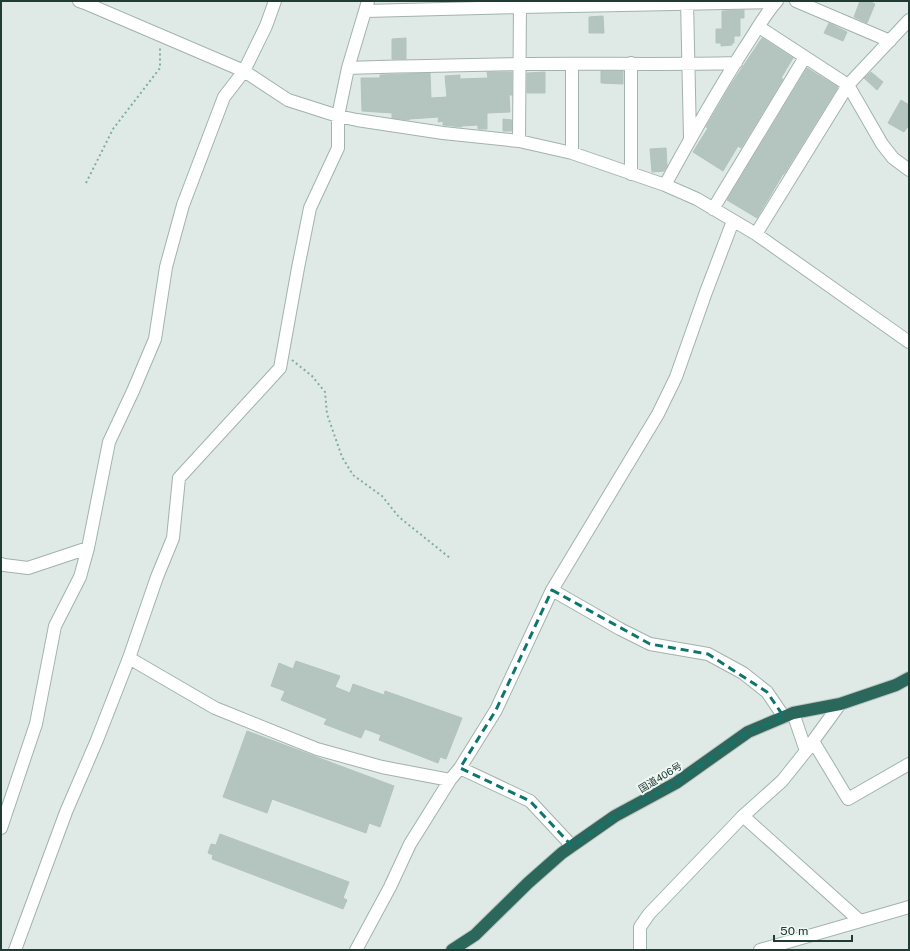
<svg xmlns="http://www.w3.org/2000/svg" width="910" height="951" font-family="'Public Sans','Noto Sans JP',sans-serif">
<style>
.building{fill:#b4c5bf;stroke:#b2c4bd}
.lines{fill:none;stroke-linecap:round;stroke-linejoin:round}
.street-casing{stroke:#a2b2ad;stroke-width:14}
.secondary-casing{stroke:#9eb6ae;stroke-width:14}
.highway-casing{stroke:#bcc4c2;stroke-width:14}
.path{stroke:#7faea0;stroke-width:2;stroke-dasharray:2 3;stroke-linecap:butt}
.street{stroke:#fff;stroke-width:12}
.secondary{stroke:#fff;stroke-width:12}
.highway{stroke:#2c675c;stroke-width:12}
.marked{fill:none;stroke:#0f766e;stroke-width:3;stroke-dasharray:8 5;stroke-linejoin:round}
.labels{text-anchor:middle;stroke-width:4;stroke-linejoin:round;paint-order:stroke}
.street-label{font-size:10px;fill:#203a34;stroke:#eff7f3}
</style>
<rect width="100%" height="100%" fill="#dfeae6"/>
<!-- building -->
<path class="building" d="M860,1H869L875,4L867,23L854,17Z
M744,10V18H740V36H734V43H732V45L721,46V43H716V29H722V11Z
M603,16L604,33H589V17Z
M829,23L847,32L843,41L824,33Z
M406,38V59H392V39Z
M762,38L793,58L781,78L783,79L741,148L738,146L723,171L693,152L708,128L706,127L730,86Z
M807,68L838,87L784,174H783L757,218L727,200Z
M601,71H623V84L601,83Z
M487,72H512V95H509L510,112L487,113V129H478V125L461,126L462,127L443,125V121L438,122L439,117L409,119V120L392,118V113L362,111L361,78H380V75L430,73L431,98L447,97L445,76L460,75V79L488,78Z
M545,72V93H527V73Z
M871,72L883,82L877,90L864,78Z
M901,100L909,105V125L904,132L888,123Z
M503,119L512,120V131H503Z
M666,148L667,166L664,171L652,172L650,149Z
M296,661L340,676L335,687L350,693L353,684L384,695L385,691L462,718L446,759L440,757L438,763L379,740L381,735L365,729L361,738L324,724L327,719L281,700L285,691L271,686L279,663L293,669Z
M247,731L394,786L380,827L369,823L366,833L272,799L267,813L223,797Z
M220,834L349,882L343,898L347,900L343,909L212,859L213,855L208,853L211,844L216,845Z"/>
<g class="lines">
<defs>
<path id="street" d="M79,1L85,3L244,71L288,100L310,107L338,116L357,120L443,133L519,141L572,153L665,185L697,199L756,234L909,342
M687,1L690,138
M796,1L890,41
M365,11L520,7L776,2
M759,27L848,85L882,144L893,158L909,170
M631,63V174
M572,64V153
M348,68C406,66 463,65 521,64C592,63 664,65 736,63
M519,141L520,1
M665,185C690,139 716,93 744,49C755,33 764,15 777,1
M713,209L805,57
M756,234L848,85L909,20
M1,564L4,565L28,568L88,548
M552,590L620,629L650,644L708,654L743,673L767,692L784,717
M129,658L215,708L317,749L382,767L450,780
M813,741L840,704
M806,751L813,741L848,799L909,764
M460,768L530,801L572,846
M743,816L860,921
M1,828L36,724L55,626L80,577L88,548L109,442L133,391L155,339L166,267L183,205L224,97L244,71L266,26L275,1
M15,950L66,812L97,740L129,658L157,577L173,538L179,478L280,368L298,268L310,208L338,148V116L348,68L368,1
M356,950L390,887L410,844L450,780L460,768L496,710L552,590L658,414L676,377L706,292L733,221
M760,950L909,907"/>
<path id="secondary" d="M640,950V927L649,914L743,816L782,781L806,751L793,713"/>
<path id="highway" d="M452,950L475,935L528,883L562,853L615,816L676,783L748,732L793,713L840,704L896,685L909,678"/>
</defs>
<!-- street casing -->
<use href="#street" class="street-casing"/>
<!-- secondary casing -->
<use href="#secondary" class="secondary-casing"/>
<!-- highway casing -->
<use href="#highway" class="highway-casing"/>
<!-- path -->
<path class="path" d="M86,183L113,129L160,68V46
M292,360L312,376L325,392L327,414L342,457L353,475L382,496L399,517L450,558"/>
<!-- street -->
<use href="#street" class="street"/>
<!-- secondary -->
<use href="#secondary" class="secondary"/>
<!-- highway -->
<use href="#highway" class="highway"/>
</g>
<!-- marked area -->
<path class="marked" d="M552,590L650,644L708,654L767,692L784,717L748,732L676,783L615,816L572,846L530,801L460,768L496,710Z"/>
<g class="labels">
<!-- street labels -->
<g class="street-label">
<text transform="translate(660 777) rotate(-31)" y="4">国道406号</text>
</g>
</g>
<!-- border -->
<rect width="910" height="951" fill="none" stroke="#203a34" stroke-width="4"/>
<!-- scale -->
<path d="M774 935v6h78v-6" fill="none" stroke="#203a34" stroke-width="2"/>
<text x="780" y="935" font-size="12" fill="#203a34" stroke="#eff7f3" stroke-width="3" paint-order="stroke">50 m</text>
</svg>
